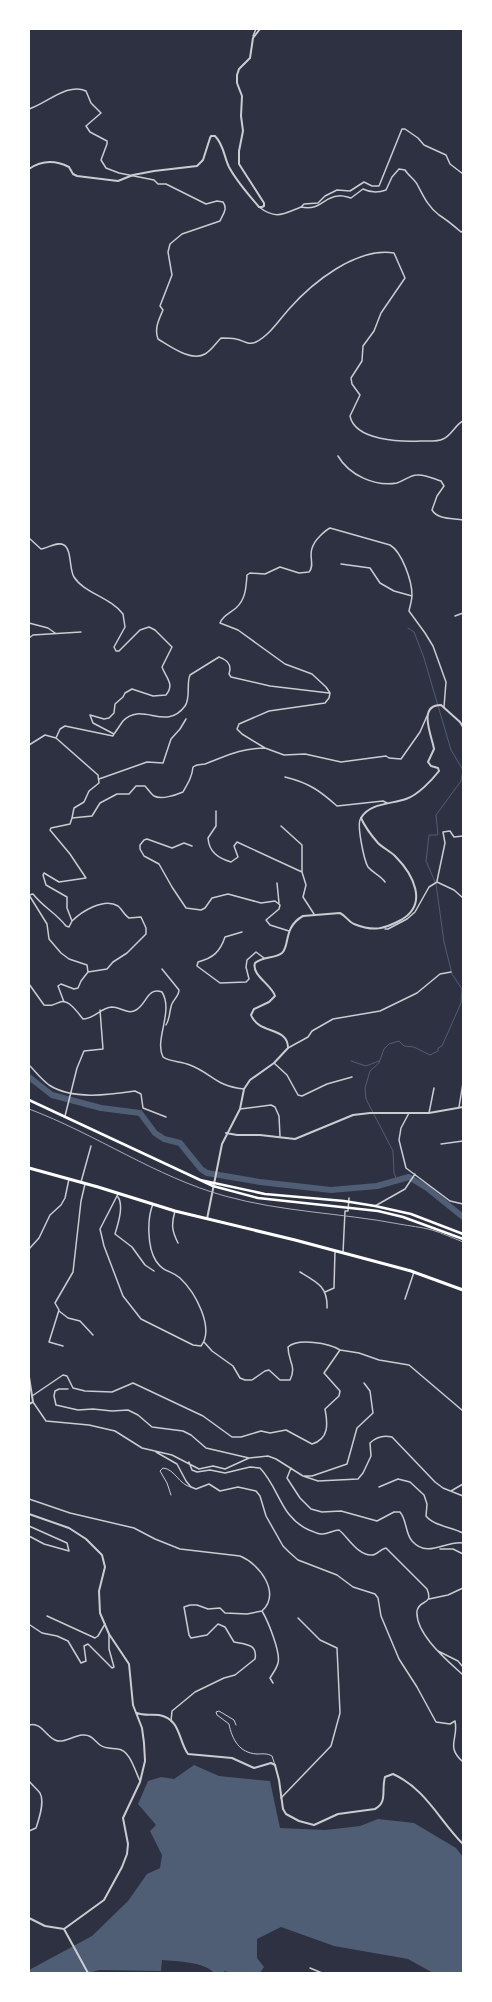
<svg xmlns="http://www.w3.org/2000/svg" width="492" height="2002" font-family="'Exo 2',sans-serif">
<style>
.water{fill:#4f5d75}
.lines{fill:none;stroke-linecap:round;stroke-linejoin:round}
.stream{stroke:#4f5d75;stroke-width:1}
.river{stroke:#4f5d75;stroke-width:6}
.service{stroke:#caccd0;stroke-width:1}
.pedestrian{stroke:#caccd0;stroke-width:1.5}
.minor{stroke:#caccd0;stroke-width:1.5}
.tertiary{stroke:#caccd0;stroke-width:2}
.primary{stroke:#fff;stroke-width:2.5}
.trunk{stroke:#fff;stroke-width:3}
.rail{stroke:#abadb3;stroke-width:1}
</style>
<rect width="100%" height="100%" fill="#2d3142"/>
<!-- water -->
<path class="water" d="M194,1765L219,1776L270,1781L280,1828L325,1830L360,1826L378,1819L414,1823L456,1848L463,1857V1973H433L408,1959L334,1946L281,1927L257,1939V1958L264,1967L260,1973H233L224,1971V1973H214C205,1962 176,1961 162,1960L161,1971L99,1970L89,1973H29V1970L92,1936L128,1901L147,1874L160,1868L162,1855L150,1831L156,1825L138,1804L148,1781L161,1777L174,1779Z"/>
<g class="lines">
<!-- stream -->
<path class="stream" d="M351,1061L366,1066L379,1061
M397,1180L394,1173L393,1151L366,1099L365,1088L370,1071L379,1063L384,1049L389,1044L399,1041L404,1046L414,1047L430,1055L438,1051V1048L442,1046L461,1003L462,989L452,974L444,942L436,884L426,861L429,835H438L436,815L461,781L463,770L451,750L424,658L414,632L408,628"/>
<!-- river -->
<path class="river" d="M29,1077L52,1095L101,1108L140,1113L155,1133L164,1139L180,1143L201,1169L207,1173L260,1182L331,1190L377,1186L409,1177L427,1188L463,1217"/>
<!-- service -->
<path class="service" d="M171,1495L167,1483L160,1471L163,1468C175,1469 179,1485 191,1487
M236,1725L234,1720L219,1711L216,1712L217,1715L229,1724C232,1739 239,1753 257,1754C262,1754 267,1753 272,1756L275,1765"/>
<!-- pedestrian -->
<path class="pedestrian" d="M343,1253L345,1211H348L349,1198"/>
<!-- minor -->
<path class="minor" d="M253,36L256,29
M29,109C46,104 68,82 86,91L91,103L101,113L86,126L90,132L107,141V144L101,160L106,168L119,173L154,180L158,184H166L206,204L217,201L223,202C228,209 223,214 220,221L182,234L170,244L168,252L172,275L160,306L163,310C159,319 154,329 158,339C170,346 191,362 205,354C211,351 216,343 221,338C225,338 231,338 236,339C243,340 248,346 256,342C269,336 280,319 289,309C312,283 356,247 394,253L405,278L381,313L374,331L363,346L362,361L351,378L352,384L360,395L350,416C355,441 402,442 421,441C427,441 437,442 443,439C451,436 455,425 463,421
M463,174L450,164L446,155L424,145L418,138L405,129H402L379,186H372L364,182L350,191L337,190L325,196L318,203L304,204L301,207C321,211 323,197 338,196C342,195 347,197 351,198L363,189C371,193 378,193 386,190L392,177L399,169L405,170C408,175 414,179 417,184C423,195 428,207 439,215C447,220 453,225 461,232L463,231
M259,207C276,220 283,214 301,207
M338,456C349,475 375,487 397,483C404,481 410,475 417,475C425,474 434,479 441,481L444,486L437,496L432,510C438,520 453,518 463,520
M29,538L41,549C48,548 57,541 64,545C72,550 69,569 74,577C84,593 110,597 123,614L125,627L114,647L116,651H119L140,630L149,627L155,630L172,647L162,667C166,678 175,684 166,695L153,696L132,689L125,693L123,697L115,704L114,713L109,718L104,719L90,715L93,723L114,734L113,736L65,726L60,729L56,738
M341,564L370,568L380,583L394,591L412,596
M455,616L463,613
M29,623L48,628L55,633
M29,638L33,635L81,632
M427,716L420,732L401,759L389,758L386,756L341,762L305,754L284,755L265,748L242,734L237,729L239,724L269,711L325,703L329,698L330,693L326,687L312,674L285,664L238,630L220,623C222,616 230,613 236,608C246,599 246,587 247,575L250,573L265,574L280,567L299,573L309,572C317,563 303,553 320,536C323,533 326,530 330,528L390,545C402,552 412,581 412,595C412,600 410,606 409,611L425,633L433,646L446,682L444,707
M114,734C117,730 120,725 123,721C142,701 166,732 185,706C191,698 186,684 190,675L219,657C228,660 232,665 229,674L231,677L270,686L329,693
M29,745L45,735L56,738L98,775L99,783L89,791L84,802L74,808L72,818L92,816L100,803L117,794H129L136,786H145C148,789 151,794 154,796C161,800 176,795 183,792C188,783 192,777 193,767C197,764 200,765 205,764C229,755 238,749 265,748
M285,777C309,783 319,790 337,806L383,801L387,803
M99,779L147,762L163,763L171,739L180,729L186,719
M216,811V826L208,838C209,852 218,858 231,862L238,857L234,846L237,842L302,872L306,885L303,897L314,914
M361,818C356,823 364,860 368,867C373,873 380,875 385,882
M281,826L302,845V872
M192,846L184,843L172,848L147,839L144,840L140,845V849L144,856L159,864L172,887L186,908L201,910L205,908L212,898L228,894L261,903L275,901L280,905L279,909L266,920L270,925L289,931
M437,881L445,843L443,832L450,831L454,837L463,836
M277,883L279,903
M72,921C81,912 104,897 118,906C122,909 124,915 129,918L141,917L146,928V934L127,953L113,962L107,969L88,972
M385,929H388L407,919L415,912L429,887L437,882L454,890L463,898
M242,932L225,937C220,952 213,958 198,962L197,966L220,983L246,982L249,979L246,967L247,960L256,952L264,958
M162,969L179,990C179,997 172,1000 171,1007C169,1014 170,1018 166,1025
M29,984L44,1005C52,1006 53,1005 60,1002C69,999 78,1013 83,1019C94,1019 100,1008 112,1007C120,1007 128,1015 136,1010C147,1004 147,987 162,992C174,1012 154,1039 163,1057C170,1062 181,1061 190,1065C213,1074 215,1086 244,1089
M64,1002L58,986L61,984L74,989L78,988L81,981L88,972L87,965L69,959L61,953L49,939L47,924L29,895L33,894C44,908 55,912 66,926L69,927L72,921L67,908V897L46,885L43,875L44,873L59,882L86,878L70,854L50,830L51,828L70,824L72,818
M288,1048L308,1037L312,1031L333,1019L380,1011L417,993L440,974L451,972
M274,1063L287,1075L298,1095L302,1096L327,1084L352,1077
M29,1065C35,1071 42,1080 49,1085C72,1100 109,1095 135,1091L141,1094L143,1108L166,1117
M459,1107L463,1083
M240,1109L271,1105L275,1107L279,1116L280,1136
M409,1113L401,1128L399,1140L406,1168L450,1201L463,1204
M429,1113L434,1088
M65,1116L77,1068L84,1051L103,1049L100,1010
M441,1144L463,1141
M81,1182L91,1146
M118,1194L100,1229L104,1246L123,1296L141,1319L193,1345L201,1346C215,1328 195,1292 180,1278C171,1270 164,1273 156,1261C147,1247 147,1218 153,1204
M118,1197C124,1206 118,1224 115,1234L132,1247L145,1265L154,1271
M375,1206L405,1189L415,1174
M175,1211C171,1225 172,1231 178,1243
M29,1249L39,1238L50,1215L61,1205L65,1198L69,1179
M300,1272C317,1282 328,1287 327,1308
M325,1292L334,1288L335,1251
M405,1299L414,1272
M59,1311L68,1318L80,1321L93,1335
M204,1342L212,1351L233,1366L240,1378L245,1380H252L265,1371L269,1370L280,1380H290C297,1365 288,1362 288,1347C298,1338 329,1343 340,1350
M63,1346L49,1342L59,1310L55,1303L73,1272L81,1201L85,1184
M340,1350L359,1353L379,1360L409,1365L463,1411
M68,1389H59L55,1391L54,1396L56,1405L78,1410L93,1409L112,1411L128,1410L138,1415L152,1427L183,1431L191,1435L206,1448L249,1458
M32,1396L63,1375L67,1376L73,1388L85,1391L112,1392L133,1383L203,1416L232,1437H241L261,1431L270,1433L286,1430L312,1444C329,1439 328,1424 325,1409L339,1396L340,1391L324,1373L340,1350
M33,1402L46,1421L89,1425L115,1431L142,1448L172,1455L199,1469L213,1466L225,1469L249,1458L268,1456L276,1459L303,1476L318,1481L358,1479L363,1473L371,1456L370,1443C376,1437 384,1435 392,1437L435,1482L443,1488L463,1496
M156,1452L177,1464L186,1481L191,1487L196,1489L209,1484L220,1491L238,1487L256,1491L260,1496L266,1516L283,1546L289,1552L298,1560L337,1575L353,1587L375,1594L378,1598L381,1616L399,1659L417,1687L436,1722L450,1724L455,1721C459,1739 445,1746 463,1762
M189,1462L192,1470L197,1472L210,1470L225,1473L250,1467L260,1468C280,1489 280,1517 309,1530C313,1531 317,1534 321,1534C327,1535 333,1530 339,1530C348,1537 358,1556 372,1555C377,1555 380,1549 386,1548L427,1589C434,1606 419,1599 417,1611C415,1634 448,1661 463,1675
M291,1468L287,1478L300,1498L311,1509L322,1512L341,1511L377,1521L394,1512H400C407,1520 405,1533 412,1541C428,1559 446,1540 463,1543
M305,1476H312L347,1464L357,1428L373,1413L370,1391L364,1383
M379,1487L398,1479L410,1482L424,1495L427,1504L426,1516C434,1526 452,1527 463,1533
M451,1491L463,1484
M29,1499L70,1513L134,1528L155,1539L180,1549L240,1556C260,1564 281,1593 262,1611L247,1614L225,1613L220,1608L208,1609L197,1605H190L184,1607L189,1635L191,1638L207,1635L218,1624L225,1627L234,1642C245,1644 258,1644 255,1659L235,1675L224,1678L195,1692L172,1711L171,1721
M29,1526L67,1543L69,1551L44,1544L29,1536
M440,1549H453L463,1554
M429,1599L448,1595L463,1588
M262,1611C268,1621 281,1653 278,1663C277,1668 273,1673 270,1678L273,1683
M47,1616L95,1638L98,1636L105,1624
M30,1625L42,1633L57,1636L68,1641L81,1663L86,1661L84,1646L88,1644L112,1668L114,1667L109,1649V1634
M438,1651L458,1661L463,1667
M29,1725C41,1722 45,1735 55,1740C63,1744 73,1736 82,1735C91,1734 94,1740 100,1745C105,1749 112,1748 118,1749C130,1750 135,1771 140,1781
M29,1781C32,1785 37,1789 40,1793C45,1802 39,1819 36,1828L29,1831
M281,1798L331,1746L340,1713L337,1648L320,1640L298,1618
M310,1968L322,1973"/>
<!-- tertiary -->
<path class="tertiary" d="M29,169C42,160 55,160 69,167L73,174L77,176L118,181L133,175L154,171L197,166L203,160L210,138L211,136H215C224,145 224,157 229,167C237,182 249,195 259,207H262L264,206V203L239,164V151L243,131L241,116L242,96L237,83V75L239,69L250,58L253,38L260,29
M226,1133L237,1135H260L295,1139L353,1115L370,1113H429L463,1107
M207,1219L222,1144L240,1109L244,1089L250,1080L274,1063L288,1048C288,1026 259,1035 251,1015L254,1009L269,1002L275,996C272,985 251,975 255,963C263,956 274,959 282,953C290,946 283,927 303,916L340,913C346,916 349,922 354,924C374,932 384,929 401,920C429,904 413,874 395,856C390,851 383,848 378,843C371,835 365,827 361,818C369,803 392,804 406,799C418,795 432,780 439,771L438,768L431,766L428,762L434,749C432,736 417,705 441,705L460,722L463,727
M29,1377L33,1402L29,1404
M29,1514L69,1528L86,1539L102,1555L105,1567L99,1591L100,1613L109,1634L129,1664L133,1705L142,1728L144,1743L145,1761L140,1782L123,1818L128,1844L127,1854L122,1867L104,1900L64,1929L45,1926L29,1918
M137,1713C144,1716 151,1714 159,1715C181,1719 178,1740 188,1754L232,1758L254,1768L271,1763L275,1765L279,1780L283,1809L286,1814L299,1821L314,1825L338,1814L375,1809C388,1802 381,1790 385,1777L393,1774C426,1789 439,1820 463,1844
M64,1929L88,1973"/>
<!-- primary -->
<path class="primary" d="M29,1100L213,1186L258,1198L378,1211L403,1217L463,1239
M200,1180L265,1194L344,1201L375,1206L411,1214L463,1234"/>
<!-- trunk -->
<path class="trunk" d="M29,1168L98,1187L175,1211L295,1240L411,1271L463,1290"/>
<!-- rail -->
<path class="rail" d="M29,1109C96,1134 156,1177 225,1196C282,1212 342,1213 399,1224C410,1226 421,1227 432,1230C442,1233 453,1238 463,1242"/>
</g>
<!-- border -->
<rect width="492" height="2002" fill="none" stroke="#ffffff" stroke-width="60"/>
</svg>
